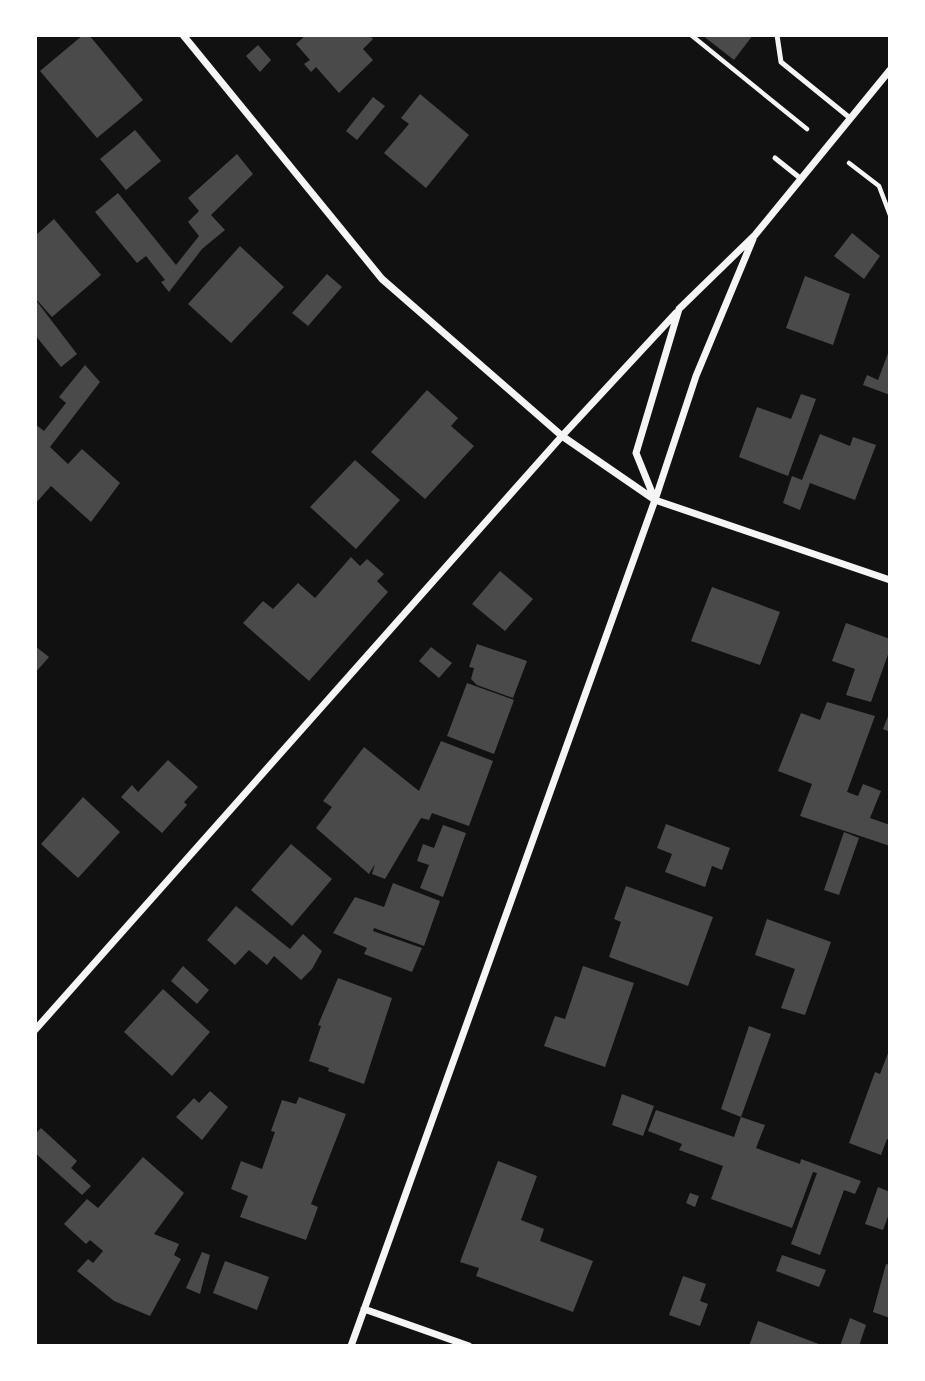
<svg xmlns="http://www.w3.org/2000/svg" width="925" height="1381" font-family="Lato,sans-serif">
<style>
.building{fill:#4a4a4a}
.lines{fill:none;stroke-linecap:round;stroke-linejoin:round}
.path{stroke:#f5f5f5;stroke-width:4.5}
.service{stroke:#f5f5f5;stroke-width:5}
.minor{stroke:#f5f5f5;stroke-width:7}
</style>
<rect width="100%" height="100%" fill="#111"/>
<!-- building -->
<path class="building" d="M83,35H89L143,100L97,138L40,71Z
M306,35H369L373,39L363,49L373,60L339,93L316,67L311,72L304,64L310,60L296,44Z
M702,35H753L734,60Z
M258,45L271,60L260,72L246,56Z
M420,94L469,135L426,188L384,153L409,124L401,118Z
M373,97L385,106L357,140L346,131Z
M135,130L161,161L126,190L100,159Z
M237,154L253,174L211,215L225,230L202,249L169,292L161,282L165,280L146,256L137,263L95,212L118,193L176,265L199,236L188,222L199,211L188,198Z
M54,219L101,275L52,317L35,298V236Z
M852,233L880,256L864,279L834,256Z
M240,246L284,287L231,343L188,304Z
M327,274L342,287L308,326L292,313Z
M805,276L850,294L833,345L786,328Z
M35,299L77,354L61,367L35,335Z
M890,348V395L863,385L867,375L878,380Z
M85,365L100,382L50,447L68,464L82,449L120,483L91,522L51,486L35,504V424L44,431L66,403L59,397Z
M427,390L458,418L451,426L474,446L425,499L371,452Z
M801,394L816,399L788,476L739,457L757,407L791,419Z
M820,434L850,446L853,437L876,445L855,500L810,483L800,510L783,503L792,476L802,480Z
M355,460L400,500L356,549L310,507Z
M351,557L360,566L367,559L384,574L377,581L388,592L309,681L243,623L263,601L273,609L298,583L315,598Z
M500,571L533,599L505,631L472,604Z
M712,587L780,612L760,665L691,641Z
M846,623L890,639V649L871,702L846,695L855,669L832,661Z
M477,644L527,661L513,698L477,685L471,679L474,668L469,667Z
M35,646L49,657L35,673Z
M431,647L452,663L439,678L419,661Z
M467,683L514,700L494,754L447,736Z
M827,702L875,716L847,792L858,796L863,784L881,791L870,818L890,825V846L800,816L812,784L778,771L801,713L820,720Z
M890,711V732L883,729Z
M441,741L493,761L469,826L432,813L429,820L421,818L385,879L372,874L375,864L369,874L316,828L332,807L323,801L364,747L419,791Z
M168,760L198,787L184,802L187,805L162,833L121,797L132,785L138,792Z
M83,797L120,832L78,878L41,844Z
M666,824L730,848L722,870L712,866L705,887L665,872L672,854L657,848Z
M443,825L466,833L443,897L420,888L429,865L417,861L423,844L434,848Z
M844,832L859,838L839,895L824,890Z
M291,844L332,879L292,926L251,890Z
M393,883L440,901L424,946L374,928L373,931L422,948L412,972L364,954L367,948L333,933L355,897L384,907Z
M626,886L713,917L688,986L609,957L621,922L614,919Z
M236,906L290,949L303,934L322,951L312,969L301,980L274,956L267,965L249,950L235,965L207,940Z
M767,919L831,942L805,1015L781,1008L795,969L755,955Z
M183,966L209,990L197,1004L171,981Z
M583,966L634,983L605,1067L544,1046L555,1016L565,1019Z
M338,978L392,998L364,1084L328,1071L329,1068L309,1061L321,1026L318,1025Z
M163,989L210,1032L172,1076L124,1032Z
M749,1026L771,1034L741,1117L765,1125L756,1148L800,1164L801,1159L861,1181L855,1194L844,1190L820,1255L791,1244L817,1173L813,1172L792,1228L711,1199L723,1166L679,1150L682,1144L648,1131L656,1110L734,1137L741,1117L721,1109Z
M890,1048V1140L887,1139L881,1155L849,1143L875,1072L880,1074Z
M210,1091L228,1107L202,1140L176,1117L194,1098L199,1103Z
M622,1094L654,1106L643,1136L612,1125Z
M299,1097L346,1114L311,1204L318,1207L306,1240L240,1217L248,1196L231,1189L241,1161L262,1169L275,1132L271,1131L282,1100L296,1104Z
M41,1128L77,1161L71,1168L91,1186L82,1195L35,1153V1134Z
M143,1157L184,1193L154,1234L179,1244L174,1255L181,1259L150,1316L114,1301L77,1271L88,1259L93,1263L103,1251L90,1240L86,1244L64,1224L87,1199L98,1208Z
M498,1161L537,1176L521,1220L544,1229L540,1241L593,1261L573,1312L476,1276L479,1268L460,1262Z
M878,1187L890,1192V1211L883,1230L865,1224Z
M690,1193L699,1196L695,1207L686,1203Z
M202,1252L210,1255L200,1294L186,1288Z
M782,1255L826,1270L819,1287L776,1271Z
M225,1261L269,1277L257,1310L213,1293Z
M886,1264L890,1265V1318L873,1312Z
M683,1276L706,1284L700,1301L708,1304L700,1326L669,1315Z
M850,1318L866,1325L859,1346H840Z
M758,1321L824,1346H749Z"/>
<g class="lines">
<!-- path -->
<path class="path" d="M691,35L807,129
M849,163L879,186L890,215"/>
<!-- service -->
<path class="service" d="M777,35L781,62L850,118
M775,158L800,178"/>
<!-- minor -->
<path class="minor" d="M183,35L382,279L562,436L655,500L890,580
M655,500L696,376L753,239
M35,1030L562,436L676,313
M364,1309L469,1346
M351,1346L655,500L636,453L679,309L755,235L890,70"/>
</g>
<!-- border -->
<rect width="925" height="1381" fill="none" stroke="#ffffff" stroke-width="74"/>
</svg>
